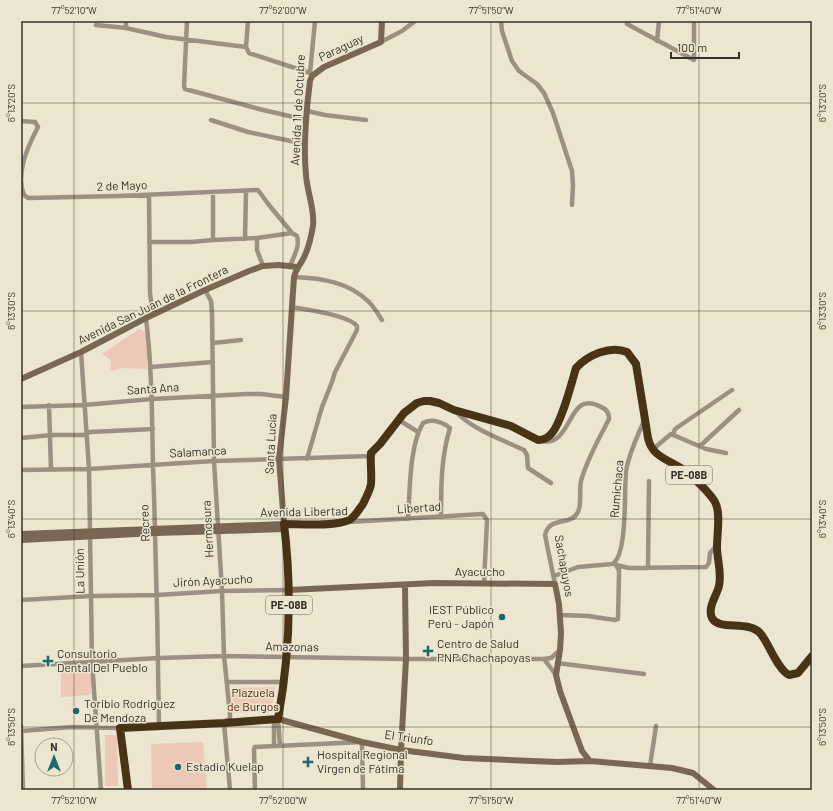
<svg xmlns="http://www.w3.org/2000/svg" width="833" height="811" font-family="Barlow,sans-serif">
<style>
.green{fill:#eec8b6}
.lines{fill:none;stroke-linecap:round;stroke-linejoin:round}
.street{stroke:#9c9083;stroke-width:4.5}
.secondary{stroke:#786754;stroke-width:6}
.highway{stroke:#493317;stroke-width:8}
.ticks{fill:none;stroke:#34322a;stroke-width:1;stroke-opacity:0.45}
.poi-dot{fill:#1b676f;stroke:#ece5d0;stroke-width:1.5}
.labels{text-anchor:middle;stroke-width:3;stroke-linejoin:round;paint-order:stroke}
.shield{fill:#ece5d0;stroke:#6b685c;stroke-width:1}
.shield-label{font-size:11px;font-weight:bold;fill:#34322a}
.street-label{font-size:12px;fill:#34322a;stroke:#ece5d0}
.poi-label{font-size:12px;fill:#34322a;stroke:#ece5d0;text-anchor:start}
.park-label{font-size:12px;fill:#4d1c00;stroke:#ece5d0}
.neatline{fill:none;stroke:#34322a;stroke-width:1.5}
.ticks-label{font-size:10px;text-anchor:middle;fill:#34322a}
</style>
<rect width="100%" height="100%" fill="#ece5d0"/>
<!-- green -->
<path class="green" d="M139,329L148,334L147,369L123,368L110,371L111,360L102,354Z
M91,664V695L61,697V665Z
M272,687L275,688L271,711L233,713L232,690L233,688Z
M105,735H117L118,786H105Z
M203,742L207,790H152L151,744Z"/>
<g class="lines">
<!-- street -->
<path class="street" d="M187,21L184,86L185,89L263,110L307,120
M248,21L246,47L249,53L310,73
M501,21L502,31L512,61L519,71L537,84L544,93L553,113L572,171L573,185L572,205
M628,21L627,24L694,60V21
M96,25L126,28L166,37L246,47
M126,28V21
M657,41L659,21
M381,42L402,31L415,21
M312,75L310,73L315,21
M307,111L325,115L366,120
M211,120L248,132L305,144
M21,121L35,122L38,127C28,146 15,174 24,195L28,198L119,196L258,190L269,205L292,233
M213,193V240L257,238L292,233L297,236C300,247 294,256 290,266
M149,195L150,293L153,315
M257,238V250L263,266
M245,239L246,191
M149,242H191L213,240
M294,277C321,278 349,282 369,302C374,307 378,314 382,320
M205,290L211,301L212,312L214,461L222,591L224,656L230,714V718L224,723L230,790
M291,307C305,309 349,315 357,326V330L335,372L332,382L322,407L307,459
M146,318C152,368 152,417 153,466C156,553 158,640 159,727
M213,343L241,340
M81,352L89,469L92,662L101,790
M150,367L213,362
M49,405L51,469
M21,407L84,405L152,399L247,394H261L286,397
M455,411C473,430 501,439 524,450L527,455L528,468L551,483
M399,420L418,432
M673,435L675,429L732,390
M21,438L52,435H86L90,432L153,429
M543,441C548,442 552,442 557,438C573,426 573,392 601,407C607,409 609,413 609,419C599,439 587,459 581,481C579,491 582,503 578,512C571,527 550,515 545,535L555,584
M700,446L739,410
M652,450L671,434L706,449L726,453
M21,470L89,469L214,461L370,456L373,455
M408,519C410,492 409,446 423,423C433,418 442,422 450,428C441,457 441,487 441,517
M348,522L483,514L487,520L484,583
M616,565L629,568L706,567L709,563L710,553L717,545
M648,568L649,481
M554,576L578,567L612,564C628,557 624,488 626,471C629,453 637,437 644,421
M21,600L91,596L157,595L222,591L289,590
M560,615L588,616L615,620L618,619L619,575V570L615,564
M544,659L556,675
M557,663L644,674
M21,666L159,658L224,656L406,659H544L551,658L560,650
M227,682H285
M278,719L280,746
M21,726L23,790
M21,731L72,727L120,728
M274,746V724L278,719
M650,766L656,726
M255,790L254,749L255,747L362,742L363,790"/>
<!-- secondary -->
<path class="secondary" d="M21,379L81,352L146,318L205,290L249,271L263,266L279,265L297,267
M21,534L284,524L279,459L286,397L294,277C296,269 298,268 302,261C308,251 311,238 313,226C315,209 307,192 306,175C303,144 306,112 310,81L312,76L324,67L381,42L382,21
M21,540L156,533L285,529
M289,590L434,583L555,584L559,604L561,633L560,650L556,675L560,691L582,751L590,761
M278,719L362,742L401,750L464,758L557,762L590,761L672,768L693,773L714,790
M400,790L401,750L406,659L405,585"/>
<!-- highway -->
<path class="highway" d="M128,790L120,728L224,723L278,719C290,654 292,589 284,524C300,524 335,527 349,520C355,517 359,509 363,504C366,497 370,491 371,484C372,474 370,463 371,453L380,444L404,413L417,403L424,401H430L439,403L454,410L511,426L538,440C544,440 548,438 552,433C562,421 571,385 576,368C588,355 610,345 627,352L636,364L648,438C652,458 671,460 685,471C693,477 710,493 715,502C721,512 717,534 717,547C717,560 722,572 719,586C717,595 707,608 712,618C719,631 748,620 760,633C769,643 777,669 789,675L798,673L812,656"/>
</g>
<!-- ticks -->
<path class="ticks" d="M74,21V790M283,21V790M491,21V790M699,21V790M21,103H812M21,311H812M21,519H812M21,727H812"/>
<!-- markers -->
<g class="poi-dot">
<circle cx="502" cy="617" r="4"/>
<path d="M426 645h4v4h4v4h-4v4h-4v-4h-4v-4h4z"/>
<path d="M46 655h4v4h4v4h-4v4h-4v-4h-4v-4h4z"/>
<circle cx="76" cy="711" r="4"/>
<path d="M306 756h4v4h4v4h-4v4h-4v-4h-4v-4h4z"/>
<circle cx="178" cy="767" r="4"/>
</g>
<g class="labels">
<!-- shield labels -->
<g class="shield">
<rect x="666" y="466" width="46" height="18" rx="3"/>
<rect x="266" y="596" width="46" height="18" rx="3"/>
</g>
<g class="shield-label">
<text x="689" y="479">PE-08B</text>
<text x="289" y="609">PE-08B</text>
</g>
<!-- street labels -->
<g class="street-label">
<text transform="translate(341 48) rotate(-25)" y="4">Paraguay</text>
<text transform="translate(298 110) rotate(-87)" y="4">Avenida 11 de Octubre</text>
<text transform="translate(122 186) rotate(-2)" y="4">2 de Mayo</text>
<text transform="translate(153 305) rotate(-26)" y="4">Avenida San Juan de la Frontera</text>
<text transform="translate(153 389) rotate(-4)" y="4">Santa Ana</text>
<text transform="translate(271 444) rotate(-87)" y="4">Santa Lucía</text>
<text transform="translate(198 452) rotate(-3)" y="4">Salamanca</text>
<text transform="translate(617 489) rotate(-85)" y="4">Rumichaca</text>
<text transform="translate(419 508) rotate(-4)" y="4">Libertad</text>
<text transform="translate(304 512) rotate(-1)" y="4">Avenida Libertad</text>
<text transform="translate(145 523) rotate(-92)" y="4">Recreo</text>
<text transform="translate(208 529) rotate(-93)" y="4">Hermosura</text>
<text transform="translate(564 566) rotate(80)" y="4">Sachapuyos</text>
<text transform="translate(80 571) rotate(-91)" y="4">La Unión</text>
<text x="480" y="576">Ayacucho</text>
<text transform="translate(213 581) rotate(-3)" y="4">Jirón Ayacucho</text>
<text transform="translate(292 647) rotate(1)" y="4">Amazonas</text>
<text transform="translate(409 738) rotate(8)" y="4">El Triunfo</text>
</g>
<!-- poi labels -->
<g class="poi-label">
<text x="494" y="614" text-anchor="end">IEST Público<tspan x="494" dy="14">Perú - Japón</tspan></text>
<text x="437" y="648">Centro de Salud<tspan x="437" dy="14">PNP Chachapoyas</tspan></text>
<text x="57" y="658">Consultorio<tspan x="57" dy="14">Dental Del Pueblo</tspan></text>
<text x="84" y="708">Toribio Rodriguez<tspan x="84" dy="14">De Mendoza</tspan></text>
<text x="317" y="759">Hospital Regional<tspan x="317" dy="14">Virgen de Fátima</tspan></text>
<text x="186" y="771">Estadio Kuelap</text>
</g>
<!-- park labels -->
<g class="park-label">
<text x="253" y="697">Plazuela<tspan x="253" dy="14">de Burgos</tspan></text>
</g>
</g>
<!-- border -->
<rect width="833" height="811" fill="none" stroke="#ece5d0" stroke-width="44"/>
<!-- north arrow -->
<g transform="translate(54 757)"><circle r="19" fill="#ece5d0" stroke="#a29d8e"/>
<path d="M0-3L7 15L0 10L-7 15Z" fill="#1b676f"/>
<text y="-6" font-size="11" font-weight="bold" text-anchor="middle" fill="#34322a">N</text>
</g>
<!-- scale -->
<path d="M671 52v6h68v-6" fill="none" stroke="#34322a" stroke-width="2"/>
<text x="677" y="52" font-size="12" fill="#34322a" stroke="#ece5d0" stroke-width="3" paint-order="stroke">100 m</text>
<rect x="22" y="22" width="789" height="767" class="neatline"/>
<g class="ticks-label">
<text x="74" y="14">77°52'10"W</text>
<text x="283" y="14">77°52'00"W</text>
<text x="491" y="14">77°51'50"W</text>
<text x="699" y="14">77°51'40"W</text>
<text transform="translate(11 103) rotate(-90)" y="4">6°13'20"S</text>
<text transform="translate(822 103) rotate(-90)" y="4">6°13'20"S</text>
<text transform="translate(11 311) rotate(-90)" y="4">6°13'30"S</text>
<text transform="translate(822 311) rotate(-90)" y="4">6°13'30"S</text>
<text transform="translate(11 519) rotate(-90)" y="4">6°13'40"S</text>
<text transform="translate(822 519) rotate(-90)" y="4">6°13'40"S</text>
<text transform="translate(11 727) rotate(-90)" y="4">6°13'50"S</text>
<text transform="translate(822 727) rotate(-90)" y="4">6°13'50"S</text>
<text x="74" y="804">77°52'10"W</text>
<text x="283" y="804">77°52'00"W</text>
<text x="491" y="804">77°51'50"W</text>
<text x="699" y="804">77°51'40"W</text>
</g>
</svg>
